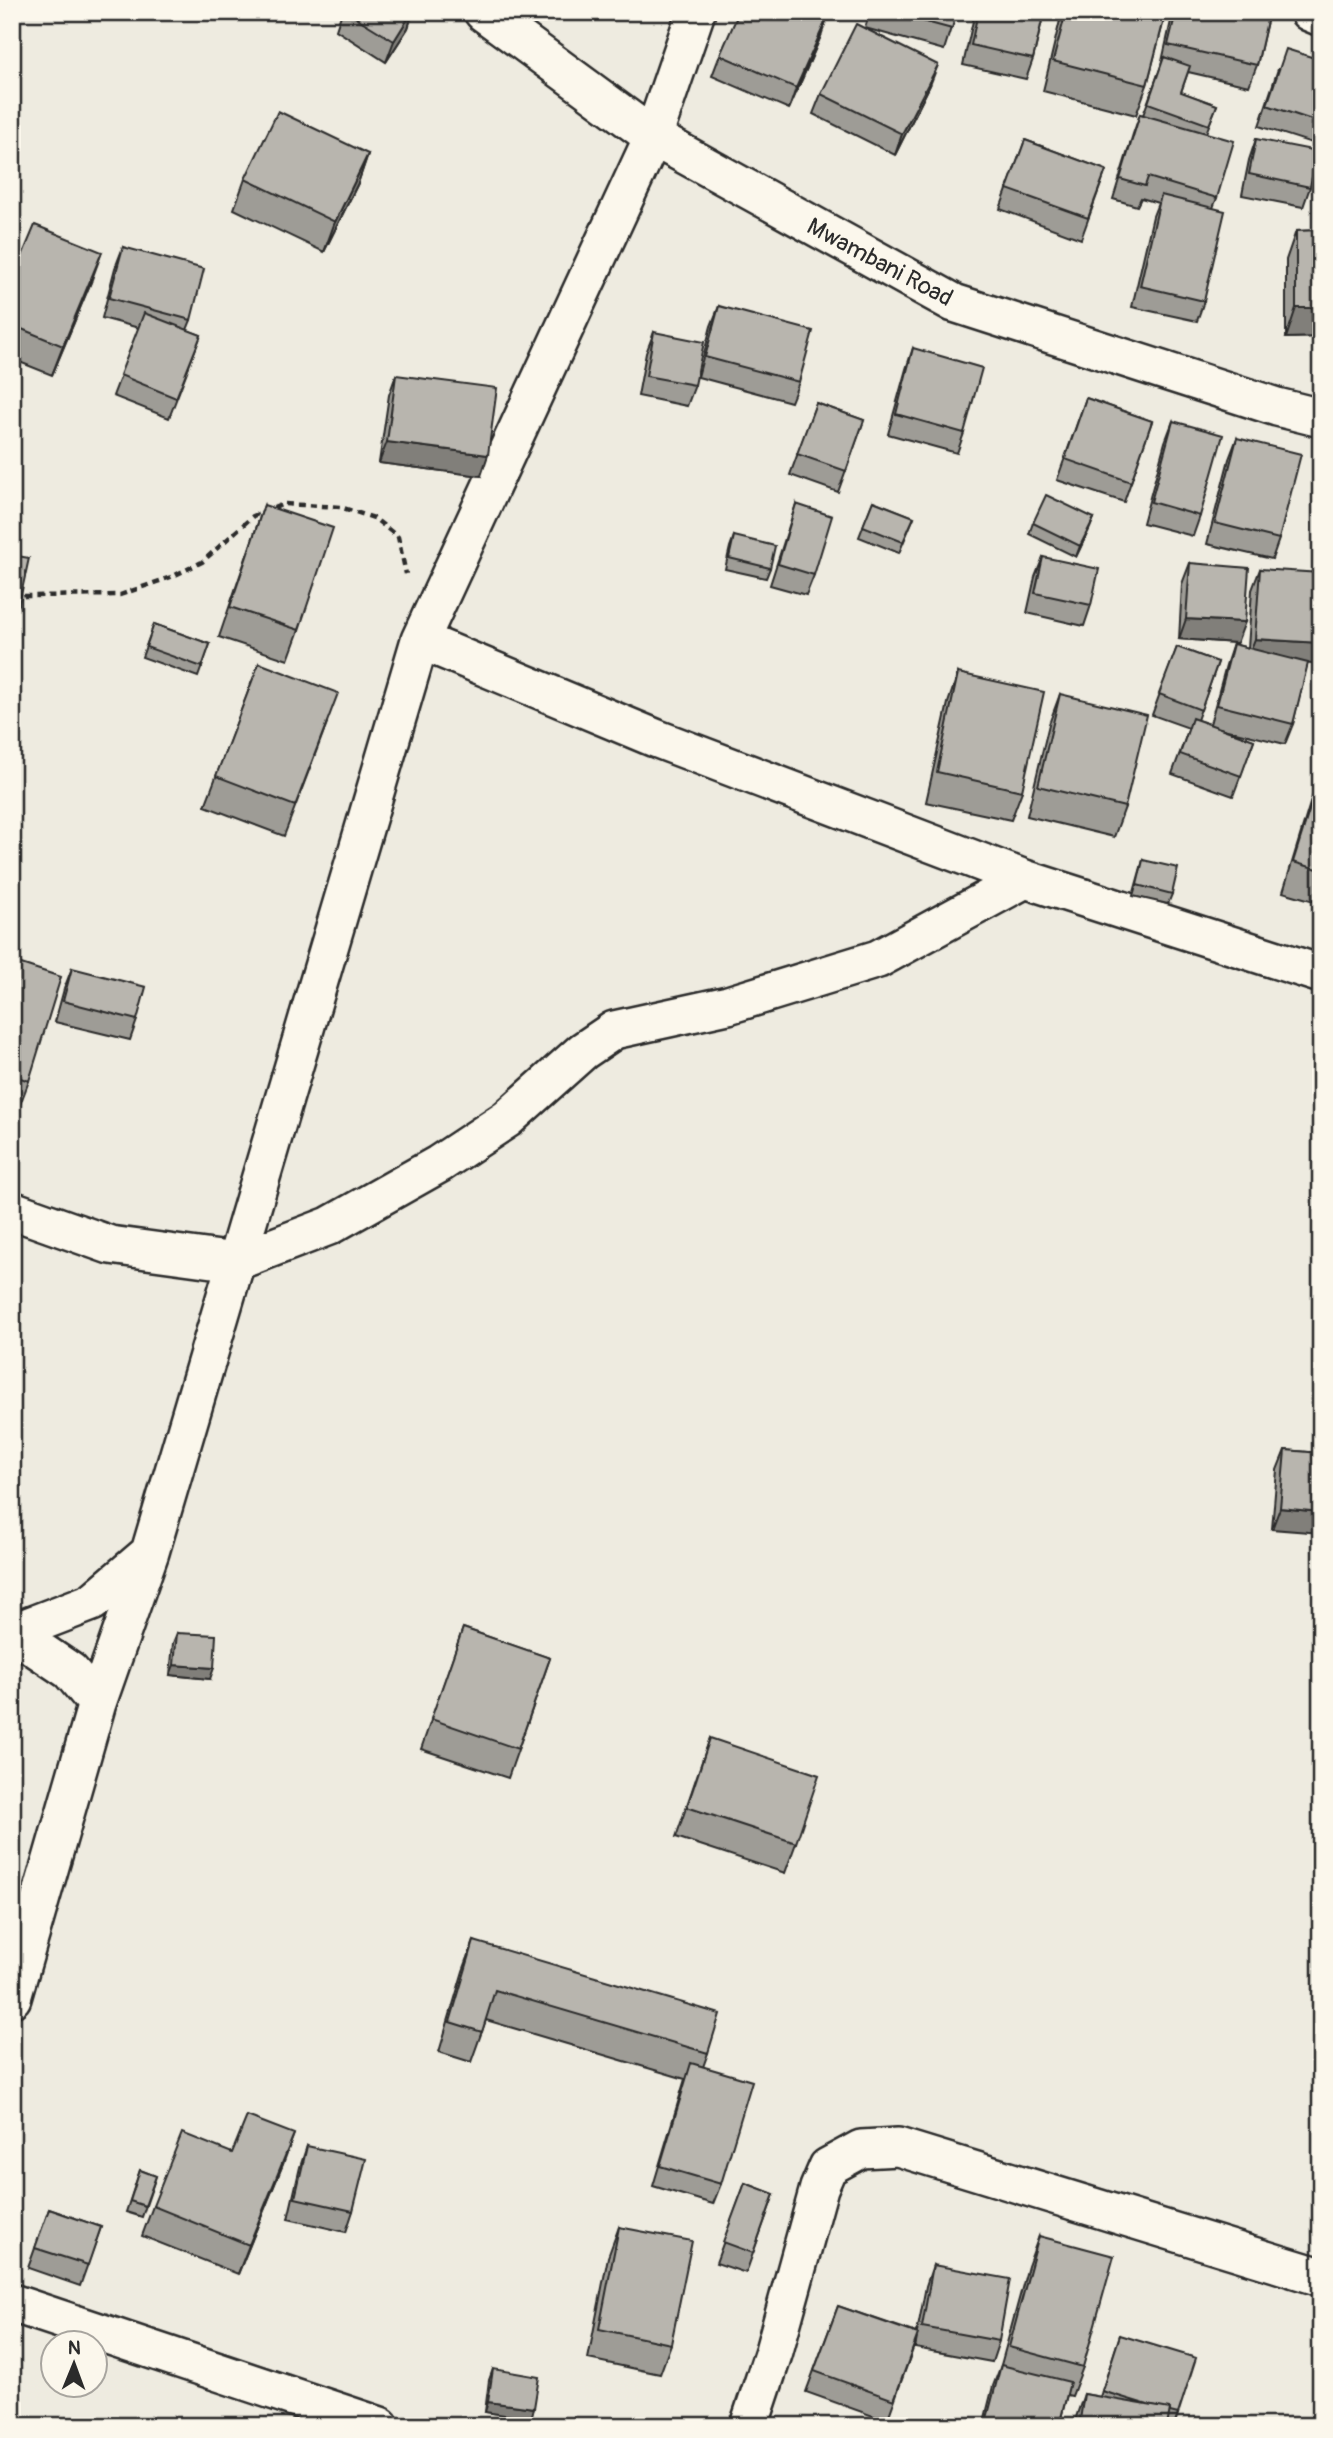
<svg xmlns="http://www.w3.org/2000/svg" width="1333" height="2438" font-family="Pangolin,sans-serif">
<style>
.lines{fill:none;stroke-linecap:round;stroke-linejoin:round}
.minor-casing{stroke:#2b2b2b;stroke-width:42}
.path{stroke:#2b2b2b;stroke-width:4.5;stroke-dasharray:7 5;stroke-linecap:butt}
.minor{stroke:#fbf7ec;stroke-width:37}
.wall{fill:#9e9c96;stroke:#2b2b2b;stroke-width:2}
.shaded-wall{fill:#817f7a;stroke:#2b2b2b;stroke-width:2}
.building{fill:#b8b5ae;stroke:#2b2b2b;stroke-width:2}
.labels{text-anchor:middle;stroke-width:5;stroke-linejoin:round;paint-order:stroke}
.street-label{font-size:24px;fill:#2b2b2b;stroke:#fbf7ec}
</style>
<rect width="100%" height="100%" fill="#eeebe0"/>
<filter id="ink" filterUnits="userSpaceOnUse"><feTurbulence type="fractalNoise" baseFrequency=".0143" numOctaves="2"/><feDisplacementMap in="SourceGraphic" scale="14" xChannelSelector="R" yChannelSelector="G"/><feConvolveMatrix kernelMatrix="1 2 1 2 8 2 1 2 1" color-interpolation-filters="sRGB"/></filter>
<g filter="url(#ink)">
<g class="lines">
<defs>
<path id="minor" d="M483,12L653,137L954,303L1277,407L1321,418
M1309,12L1321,17
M420,640L655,738L1025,879L1321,974
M12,1210L110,1245L235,1262L329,1226L439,1164L507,1119L583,1051L614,1030L728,1005L878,959L1025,879
M12,1632L70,1671L97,1703
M14,1632L92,1602L147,1555
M12,1998L97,1703L150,1552L420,640L653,137L696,12
M12,2303L380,2426
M749,2426L774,2351L819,2188L828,2167L861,2149L898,2147L1321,2277"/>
</defs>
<!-- minor casing -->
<use href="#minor" class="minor-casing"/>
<!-- path -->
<path class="path" d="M12,600L25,596L120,595L171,577L202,562L253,516L284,504L340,507L374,518L398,537L406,574"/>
<!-- minor -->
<use href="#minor" class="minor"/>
</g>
<!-- wall -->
<path class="wall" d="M342,12H413L408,28L386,62L336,30Z
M870,12H956L944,50L865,28Z
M975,12H1044L1033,59L1026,79L963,65Z
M1062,12H1166L1147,85L1136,115L1043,91Z
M1173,12H1269L1257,65L1249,86L1188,72L1181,92L1217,105L1206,133L1217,198L1213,208L1204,301L1197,321L1132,307L1153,216L1158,203L1141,198L1137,206L1113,199L1133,134L1140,114L1143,115L1161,66Z
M821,36L789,109L712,76L720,55Z
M1321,60V146L1259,126L1278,69Z
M930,85L895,155L813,114L821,94Z
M1256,139L1310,187L1303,207L1242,195L1249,160Z
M1025,140L1106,170L1081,239L1000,209Z
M368,154L358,183L324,252L234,209L245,179Z
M1321,230V337L1286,338V260L1296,231Z
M123,247L191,320L187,330L201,335L169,418L113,396L139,328L102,318L115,268Z
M12,280L91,282L52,375L12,359Z
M719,306L799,382L791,402L698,377L711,326Z
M654,332L695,385L687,406L638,396L646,353Z
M913,348L964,433L957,453L888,434L906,369Z
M396,375L481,476L379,463L389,395Z
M1086,398L1152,421L1124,502L1057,480Z
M816,403L864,420L838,492L790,475Z
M1173,421L1200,516L1193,536L1143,523L1165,442Z
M1237,438L1279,539L1272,559L1207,544L1229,459Z
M873,501L914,517L899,553L859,537Z
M796,504L814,575L806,595L770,585Z
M264,505L299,630L288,660L219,637Z
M1094,518L1076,557L1029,534L1033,523Z
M734,536L770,568L766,578L725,569L730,547Z
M12,555L19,604L12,622Z
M1043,557L1091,605L1084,626L1027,613L1035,577Z
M1190,563L1237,643L1179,639L1182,584Z
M1260,569L1313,664L1307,663L1293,724L1285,744L1219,728L1254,740L1233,796L1172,774L1189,728L1152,715L1177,647L1218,662L1197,720L1210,724L1226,665L1233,644L1248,648L1252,590Z
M154,624L210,644L198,677L142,657Z
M259,663L327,723L284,836L205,806Z
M958,673L1022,791L1011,820L926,802L948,703Z
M1060,694L1125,807L1114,837L1027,816L1049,724Z
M1321,773V903L1283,892L1311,800Z
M1143,860L1172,894L1168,904L1133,896Z
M12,961L29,1081L18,1110L12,1109Z
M72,968L137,1020L130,1040L55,1022L64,989Z
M1285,1450L1321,1453L1272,1529L1277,1470Z
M463,1628L550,1658L508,1778L421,1749Z
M177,1633L210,1679L170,1675L173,1643Z
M710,1738L796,1843L785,1873L676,1837Z
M474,1941L708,2053L703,2067L721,2184L713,2204L653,2186L685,2079L486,2020L471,2062L439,2052L463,1971Z
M307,2146L353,2211L346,2232L288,2219L300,2167Z
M283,2164L238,2274L142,2236L153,2206Z
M140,2170L156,2176L142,2217L126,2212Z
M745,2183L774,2194L746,2273L716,2263Z
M49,2209L101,2227L80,2286L28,2268Z
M619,2227L671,2344L660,2374L588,2359L608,2257Z
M1039,2236L1083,2367L1072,2396L1067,2395L1059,2426H983L993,2386L1001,2365L1028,2266Z
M933,2265L999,2341L992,2362L915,2348L917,2338L887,2421L806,2392L838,2306L917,2333L926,2286Z
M1120,2335L1178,2414L1174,2426H1073L1084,2394L1100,2397Z
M493,2369L534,2408L531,2419L485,2412L489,2380Z"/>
<!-- shaded-wall -->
<path class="shaded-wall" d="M412,12H413L408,28L386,62L394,41Z
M828,16L821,36L789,109L796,88Z
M938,65L930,85L895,155L902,134Z
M368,154L358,183L324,252L335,222Z
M102,252L91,282L52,375L63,346Z
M1296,308H1321V337L1286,338Z
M387,442L488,455L481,476L379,463Z
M1094,518L1090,528L1076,557L1080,546Z
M1186,619L1245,622L1237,643L1179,639Z
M1255,639L1321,643L1313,664L1247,659Z
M1280,1508L1321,1512V1533L1272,1529Z
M174,1665L214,1668L210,1679L170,1675Z
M294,2134L283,2164L238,2274L249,2245Z
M488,2402L534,2408L531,2419L485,2412Z"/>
<!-- building -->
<path class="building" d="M347,12H412L394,41Z
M739,12H821L828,16L796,88L720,55Z
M889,12H956L952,29Z
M978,12H1044L1033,59L971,45Z
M1066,12H1166L1147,85L1053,61Z
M1176,12H1269L1257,65L1168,45Z
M856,24L938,65L902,134L821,94Z
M1286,49L1321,60V123L1267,105Z
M1164,57L1190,66L1181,92L1217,105L1209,125L1148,103Z
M278,111L368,154L335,222L245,179Z
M1140,114L1234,141L1217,198L1148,177L1145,186L1120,179Z
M1256,139L1317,151L1310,187L1249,174Z
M1025,140L1106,170L1088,218L1007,189Z
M1161,195L1225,211L1204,301L1140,286Z
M35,225L102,252L63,346L12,325V280Z
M1321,230V308H1296V231Z
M123,247L204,269L191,320L109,298Z
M719,306L813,331L799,382L705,357Z
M144,313L201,335L176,398L120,375Z
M654,332L704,342L695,385L646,376Z
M913,348L982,368L964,433L896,414Z
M396,375L497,388L488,455L387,442Z
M1086,398L1152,421L1131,482L1065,459Z
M816,403L864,420L846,471L797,454Z
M1173,421L1223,435L1200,516L1151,502Z
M1237,438L1301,454L1279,539L1215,523Z
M1046,495L1094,518L1080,546L1033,523Z
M873,501L914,517L903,542L863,526Z
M796,504L832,516L814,575L778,564Z
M264,505L333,528L299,630L230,607Z
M734,536L775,546L770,568L729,558Z
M12,555L29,558L19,604L12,602Z
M1043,557L1099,569L1091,605L1035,593Z
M1190,563L1249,568L1245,622L1186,619Z
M1260,569L1321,573V643L1255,639Z
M154,624L210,644L202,667L146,647Z
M1233,644L1308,663L1293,724L1217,705Z
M1177,647L1218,662L1201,710L1159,694Z
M259,663L338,693L295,806L216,776Z
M958,673L1044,692L1022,791L937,772Z
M1060,694L1147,715L1125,807L1038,786Z
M1192,718L1254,740L1241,776L1180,754Z
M1321,773V870L1293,862Z
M1143,860L1178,868L1172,894L1137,885Z
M12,961L61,977L29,1081L12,1075Z
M72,968L146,987L137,1020L63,1001Z
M1285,1450L1321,1453V1512L1280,1508Z
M463,1628L550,1658L518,1749L431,1719Z
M177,1633L216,1635L214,1668L174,1665Z
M710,1738L819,1775L796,1843L687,1807Z
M474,1941L720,2014L708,2053L495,1990L482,2032L450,2022Z
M691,2063L752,2081L721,2184L660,2166Z
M247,2116L294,2134L249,2245L153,2206L182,2133L232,2153Z
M307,2146L366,2159L353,2211L295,2198Z
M140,2170L156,2176L145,2206L130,2201Z
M745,2183L774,2194L753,2253L723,2242Z
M49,2209L101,2227L88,2265L35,2248Z
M619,2227L692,2241L671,2344L599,2329Z
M1039,2236L1114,2256L1083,2367L1009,2347Z
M933,2265L1010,2279L999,2341L922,2327Z
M838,2306L918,2334L894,2400L814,2371Z
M1120,2335L1196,2358L1178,2414L1170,2412V2409L1148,2405L1102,2391Z
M1001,2365L1070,2382L1059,2426H985Z
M493,2369L539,2377L534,2408L488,2402Z
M1084,2394L1170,2409L1167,2426H1079Z"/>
</g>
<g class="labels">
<!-- street labels -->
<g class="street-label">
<text transform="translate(880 262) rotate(28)" y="8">Mwambani Road</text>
</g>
</g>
<!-- margin -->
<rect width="1333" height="2438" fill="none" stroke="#fbf7ec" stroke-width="42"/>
<rect x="21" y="21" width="1291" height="2396" fill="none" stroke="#2b2b2b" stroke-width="2.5" filter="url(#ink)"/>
<!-- north arrow -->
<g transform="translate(74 2364) rotate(1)"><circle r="33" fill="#fbf7ec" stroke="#a8a59f" stroke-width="2"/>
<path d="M0-5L12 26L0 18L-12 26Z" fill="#2b2b2b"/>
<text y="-10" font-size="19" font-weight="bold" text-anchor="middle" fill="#2b2b2b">N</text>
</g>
</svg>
